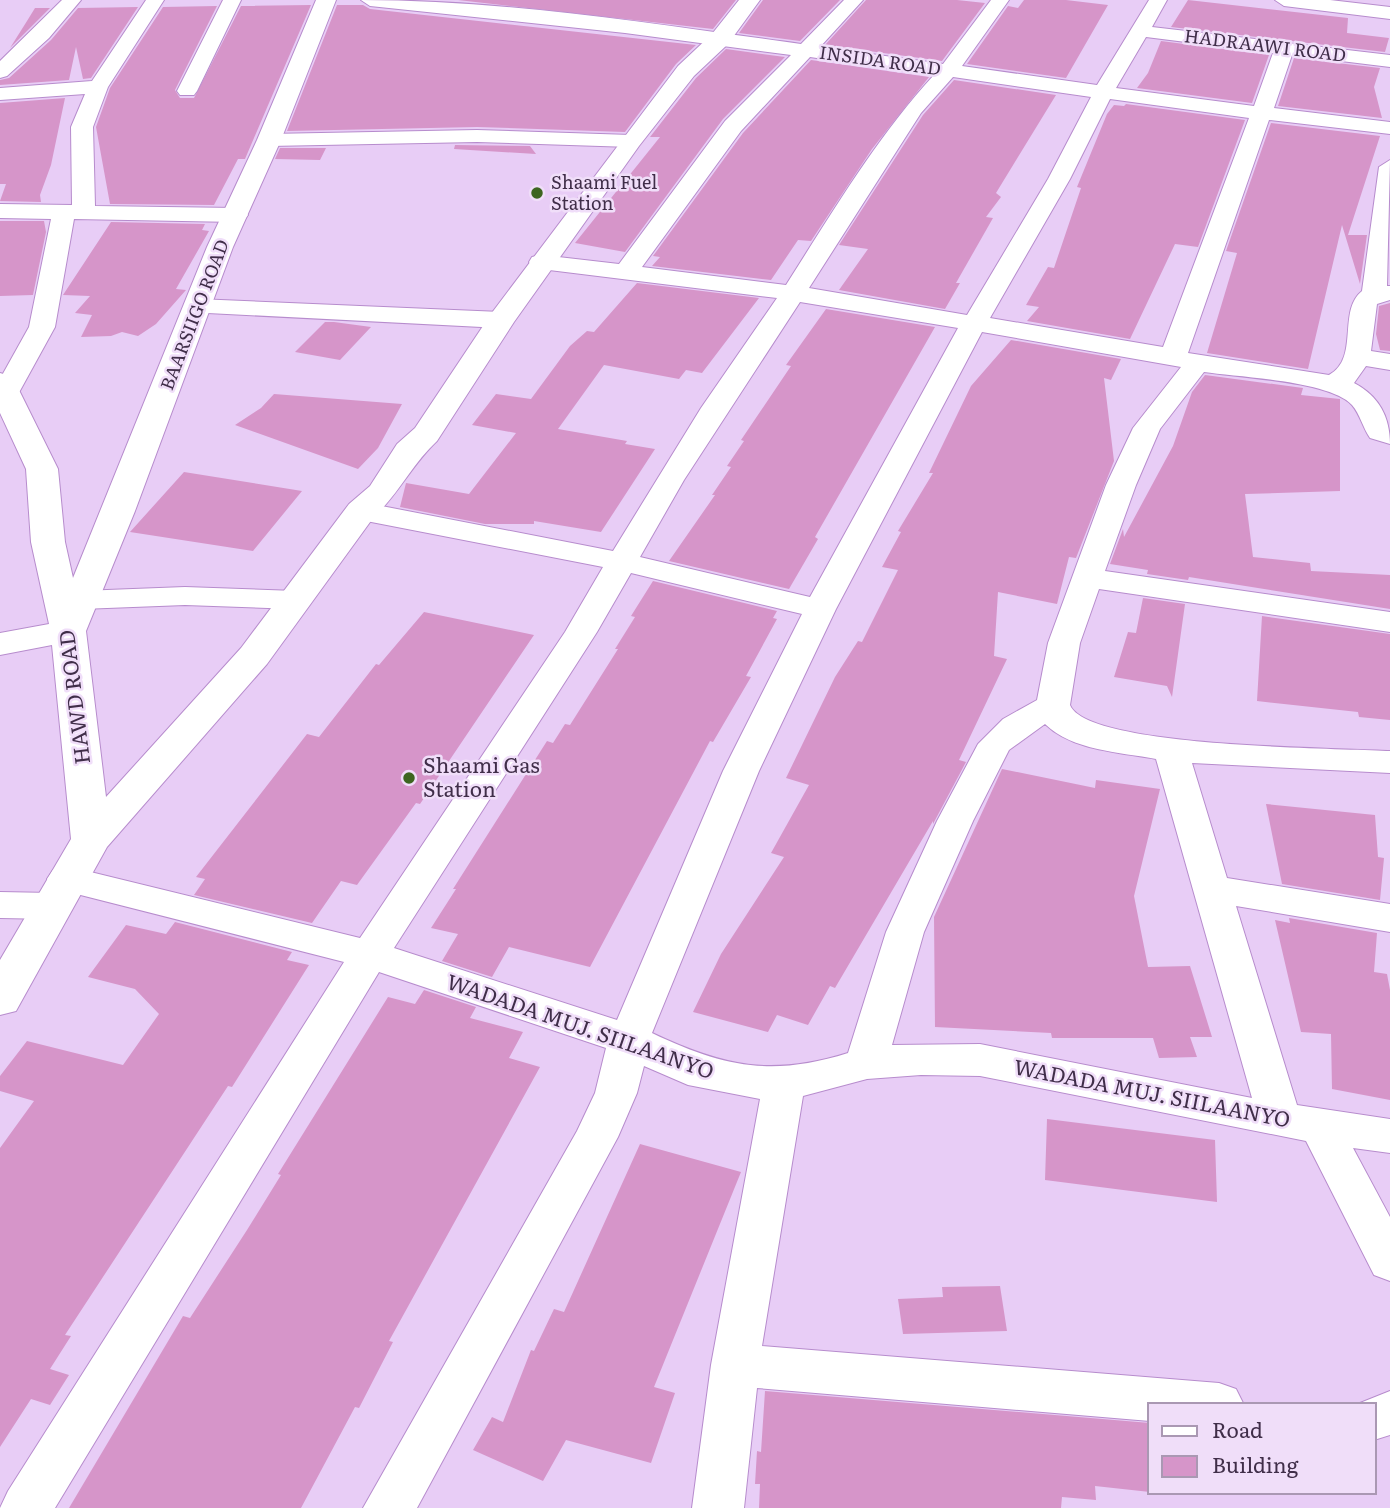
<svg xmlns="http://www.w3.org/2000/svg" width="1390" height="1508" font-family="Literata,serif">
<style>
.building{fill:#d695c9}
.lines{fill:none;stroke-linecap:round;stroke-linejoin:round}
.street-casing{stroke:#b78ccd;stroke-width:2}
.secondary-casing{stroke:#b78ccd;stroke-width:2}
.street{fill:#fff;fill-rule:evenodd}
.secondary{fill:#fff;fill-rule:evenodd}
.poi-dot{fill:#3d6520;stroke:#f0def9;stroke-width:2.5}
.labels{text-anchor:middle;stroke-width:5;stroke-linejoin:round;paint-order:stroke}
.far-street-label{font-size:18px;fill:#402e49;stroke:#f0def9}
.far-poi-label{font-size:18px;fill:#402e49;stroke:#f0def9;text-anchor:start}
.street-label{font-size:21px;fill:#402e49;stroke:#f0def9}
.poi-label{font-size:21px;fill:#402e49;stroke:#f0def9;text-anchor:start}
</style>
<rect width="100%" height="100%" fill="#e8cdf6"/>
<!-- building -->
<path class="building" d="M458,0H736L713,29Z
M763,0H840L800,41L739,33Z
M866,0H957L985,3L942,61L825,45Z
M1024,0H1066L1108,5L1066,78L967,64L1008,6L1018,8Z
M1188,0L1348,18L1347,33L1389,38L1385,52L1171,27Z
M311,5L245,159H238L214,205L110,204L96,127L110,88L163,7L217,6L175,90L180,98H194L241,6Z
M337,5H363L370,9L696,45L676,64L625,132L477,127L287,131Z
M138,7L91,78L83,79L76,47L69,80L0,85V80L9,78L51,40L78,8Z
M35,8H50L10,48L27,21Z
M1161,41L1269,55L1252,103L1137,88L1148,73Z
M726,49L785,57L723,119L625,252L575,243L660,137H650L696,78Z
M1294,58L1380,68L1374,87L1382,118L1278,106Z
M811,60L929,77L872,149L811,241L798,240L771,280L652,266L660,257L653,256L743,133Z
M954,80L1056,95L996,193L1001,197L986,217L993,218L956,283H960L945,309L839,290L868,249L839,245L923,115Z
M65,98L51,165L40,195L41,202L0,201L6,184H0V103Z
M1126,104L1245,120L1198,247L1175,244L1130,339L1027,321L1039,307L1026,305L1048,267L1054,268L1081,188L1077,187L1107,114L1114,105L1124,106Z
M1271,123L1380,136L1348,235H1367L1360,284L1342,225L1308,369L1207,353L1237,253L1226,251Z
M455,145L530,146L536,154L454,149Z
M280,148H326L320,160L275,159Z
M0,221H44L46,232L33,295L0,296Z
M111,222L205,224L202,230L209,231L176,289L186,290L156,324L138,336L122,332L111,336L81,337L92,315L75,313L90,296L63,295Z
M637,283L759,298L702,373L686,370L679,379L604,365L558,429L627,441L625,444L655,449L601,532L534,521V524H485L400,507L406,483L469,494L516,433L472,425L496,394L531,399L570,346L587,331L594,332Z
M1390,303V351L1380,350L1376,334L1379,306Z
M826,309L935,327L815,537L818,539L789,589L669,561L715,495H712L731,467L727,466L744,441L741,440L791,366L786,365Z
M325,322H334L371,327L340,360L295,352Z
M1011,340L1121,359L1111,380L1104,378L1114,461L1076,558L1069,557L1057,604L998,592L994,656L1007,659L959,760L966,762L933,824V821L835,988L830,986L808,1025L777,1015L768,1032L693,1012L721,954L784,857L771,853L809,785L786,778L835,677L858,641L862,642L898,570L882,567L901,532L898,531L933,473H929L971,386Z
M1205,375L1303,388L1301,395L1340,399V491L1245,494L1253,557L1310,563L1311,571L1390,575V609L1189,577L1188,580L1147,574L1148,570L1110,564L1123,529L1124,537L1173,446L1192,392Z
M274,394L402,404L378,448L358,469L235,425L261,408Z
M184,472L302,491L253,551L130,532Z
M653,581L777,611L773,618L777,619L746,676L751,677L713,742L710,741L590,967L509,947L492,977L442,961L458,934L431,928L456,889H453L547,741L553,743L565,724L570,725L618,649H615L635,617L631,616Z
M1143,598L1185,604L1172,697L1167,686L1114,677L1128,632L1136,633Z
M424,612L534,635L420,804L416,803L357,885L341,881L312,923L194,895L205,879L196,877L307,734L319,737L376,664L379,665Z
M1262,616L1390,634V720L1359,717L1358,712L1257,701Z
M1002,769L1095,788L1096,780L1160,789L1134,896L1148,967L1190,966L1212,1037H1190L1197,1057L1159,1058L1153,1038H1052L1051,1033L935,1027L934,917Z
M1266,804L1375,815L1378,857L1384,858L1380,900L1282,884Z
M1289,918L1377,933L1374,972L1387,974L1390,990V1100L1332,1089L1331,1034L1301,1032L1275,920L1290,923Z
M175,922L292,952L287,960L309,965L232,1087L228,1086L65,1335L71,1336L50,1369L69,1375L50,1405L31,1399L0,1447V1148L34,1101L0,1091V1076L27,1041L123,1065L159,1014L135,989L88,977L126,925L166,934Z
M424,990L476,1007L470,1018L523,1032L509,1058L540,1067L389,1341L393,1342L359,1408L355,1407L301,1508H69L183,1316L190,1318L247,1230L281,1175L278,1174L388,997L415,1004Z
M1047,1119L1215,1140L1217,1202L1045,1180Z
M640,1144L741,1172L654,1387L675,1393L651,1463L566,1440L543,1481L473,1450L492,1417L503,1422L531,1350L534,1351L554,1309L564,1312Z
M1000,1286L1007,1331L903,1334L898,1299L943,1297L942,1287Z
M765,1391L1150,1423V1492L1095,1486L1096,1500L1062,1497L1061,1508H759L760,1484H755L757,1451L761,1452Z"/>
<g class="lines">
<defs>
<path id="street" d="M62,0H81L49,38L7,76L0,78V61Z
M146,0H164L108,87L93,127L95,206L236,208L244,210L248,215L244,220L236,222L74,219L55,327L16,398L0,399V379L29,327L51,219L0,218V204L72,205L71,127L85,94L0,100V88L92,81Z
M223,0H241L197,91L194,95H180L177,91Z
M361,0C508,0 655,24 801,44L844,0H863L820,47L943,64L991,0H1009L962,66L1097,85L1149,0H1167L1152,27L1390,55V67L1292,55L1274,108L1390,122V134L1269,120L1188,353L1329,375C1360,358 1337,311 1362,291L1379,167L1390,160L1387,286H1390V300L1377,304L1371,351L1390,354V370L1366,366L1354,383C1379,396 1390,417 1390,444L1370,438C1363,428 1360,414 1352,405C1330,381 1238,377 1204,372L1160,429L1136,485L1105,571L1390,612V632L1099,589L1080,643L1070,705C1087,748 1340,748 1390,751V773L1192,763L1227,878L1390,904V932L1236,906L1297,1105L1390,1119V1153L1353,1148L1390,1217V1281L1374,1275L1306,1141L980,1076L921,1075L867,1079L803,1096L762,1346L1219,1383L1236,1389L1244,1405H1150V1421L757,1388L744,1508H692L711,1365L760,1099L688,1085L644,1066L637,1093L618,1137L417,1508H363L577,1131L595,1093L606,1048L379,972L55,1508H0L8,1491L344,962L53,888L47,879L53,870L66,866L360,938L565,632L603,567L361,520L351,517L346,511L351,505L361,502L613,551L701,408L777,298L541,269L532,267L529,262L532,257L541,255L619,264L725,121L791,55L625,33L370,6ZM1146,37L1273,53L1254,106L1116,88ZM810,57L934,75C876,138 832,213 786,285L642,267L741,131ZM953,77L1091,97L1048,179L967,315L809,288L921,113ZM1110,99L1249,118L1163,347L990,318L1070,179ZM800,302L958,328L810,597L640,557L684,480ZM982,332L1181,367L1133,428L1106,485L1048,643L1037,700L1003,719L978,744L937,821L886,932L848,1053C772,1077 723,1067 652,1033L759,771L836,609ZM631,573L802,614L723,771L617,1020L394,948L597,632ZM1045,724C1073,751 1120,752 1156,759L1252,1098L980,1044L892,1045L924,932L973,821L1009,750Z
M1275,0H1330L1390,7V19L1284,6Z
M477,130L631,135L642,141L631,147L477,142L269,146L258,140L269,134Z
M197,299L501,312L510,315L514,320L510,325L501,328L188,312L184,307L188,302Z
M185,587L296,591L307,593L312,600L307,607L296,609L185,605L81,609L70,607L65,600L70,593L81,591Z
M0,892L52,893L66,896L71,906L66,916L52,919L0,918Z
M1390,1391V1435L1374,1440V1405H1355Z"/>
<path id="secondary" d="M316,0H336L281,140L233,247L135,511L86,631L106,797L241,648L349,504L370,486L397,444L415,428L491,314L678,66L712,34L739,0H760L728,44L694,76L639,146L514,322L437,441C412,464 398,495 373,518L267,664L107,847L16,1011L0,1015V960L71,839L52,645L0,655V633L49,624L31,542L26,469L0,413V373L10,376L15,382L58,469L65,542L73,578L207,247L257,140Z"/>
</defs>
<!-- street casing -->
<use href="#street" class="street-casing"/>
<!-- secondary casing -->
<use href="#secondary" class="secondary-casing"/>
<!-- street -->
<use href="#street" class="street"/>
<!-- secondary -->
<use href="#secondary" class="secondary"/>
</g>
<!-- markers -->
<g class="poi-dot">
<circle cx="537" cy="193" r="7"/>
<circle cx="409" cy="778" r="7"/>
</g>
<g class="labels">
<!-- far-street labels -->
<g class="far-street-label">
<text transform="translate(1265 46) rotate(7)" y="6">HADRAAWI ROAD</text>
<text transform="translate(880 61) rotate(8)" y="6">INSIDA ROAD</text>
<text transform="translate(195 315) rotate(-69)" y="6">BAARSIIGO ROAD</text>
</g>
<!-- far-poi labels -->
<g class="far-poi-label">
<text x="551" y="189">Shaami Fuel<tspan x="551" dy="21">Station</tspan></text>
</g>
<!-- street labels -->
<g class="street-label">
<text transform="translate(75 697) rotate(-97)" y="7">HAWD ROAD</text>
<text transform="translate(580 1027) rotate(19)" y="7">WADADA MUJ. SIILAANYO</text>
<text transform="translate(1152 1094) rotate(11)" y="7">WADADA MUJ. SIILAANYO</text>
</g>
<!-- poi labels -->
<g class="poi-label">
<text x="423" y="773">Shaami Gas<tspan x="423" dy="24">Station</tspan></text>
</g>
</g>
<!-- legend -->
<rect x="1148" y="1403" width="228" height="91" fill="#f0def9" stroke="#aa98b3" stroke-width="2"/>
<rect x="1162" y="1426" width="35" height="10" fill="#ffffff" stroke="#aa98b3" stroke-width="2"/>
<text x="1212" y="1438" font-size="21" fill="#402e49">Road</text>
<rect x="1162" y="1456" width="35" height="21" fill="#d695c9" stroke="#aa98b3" stroke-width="2"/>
<text x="1212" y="1473" font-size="21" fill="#402e49">Building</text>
</svg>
